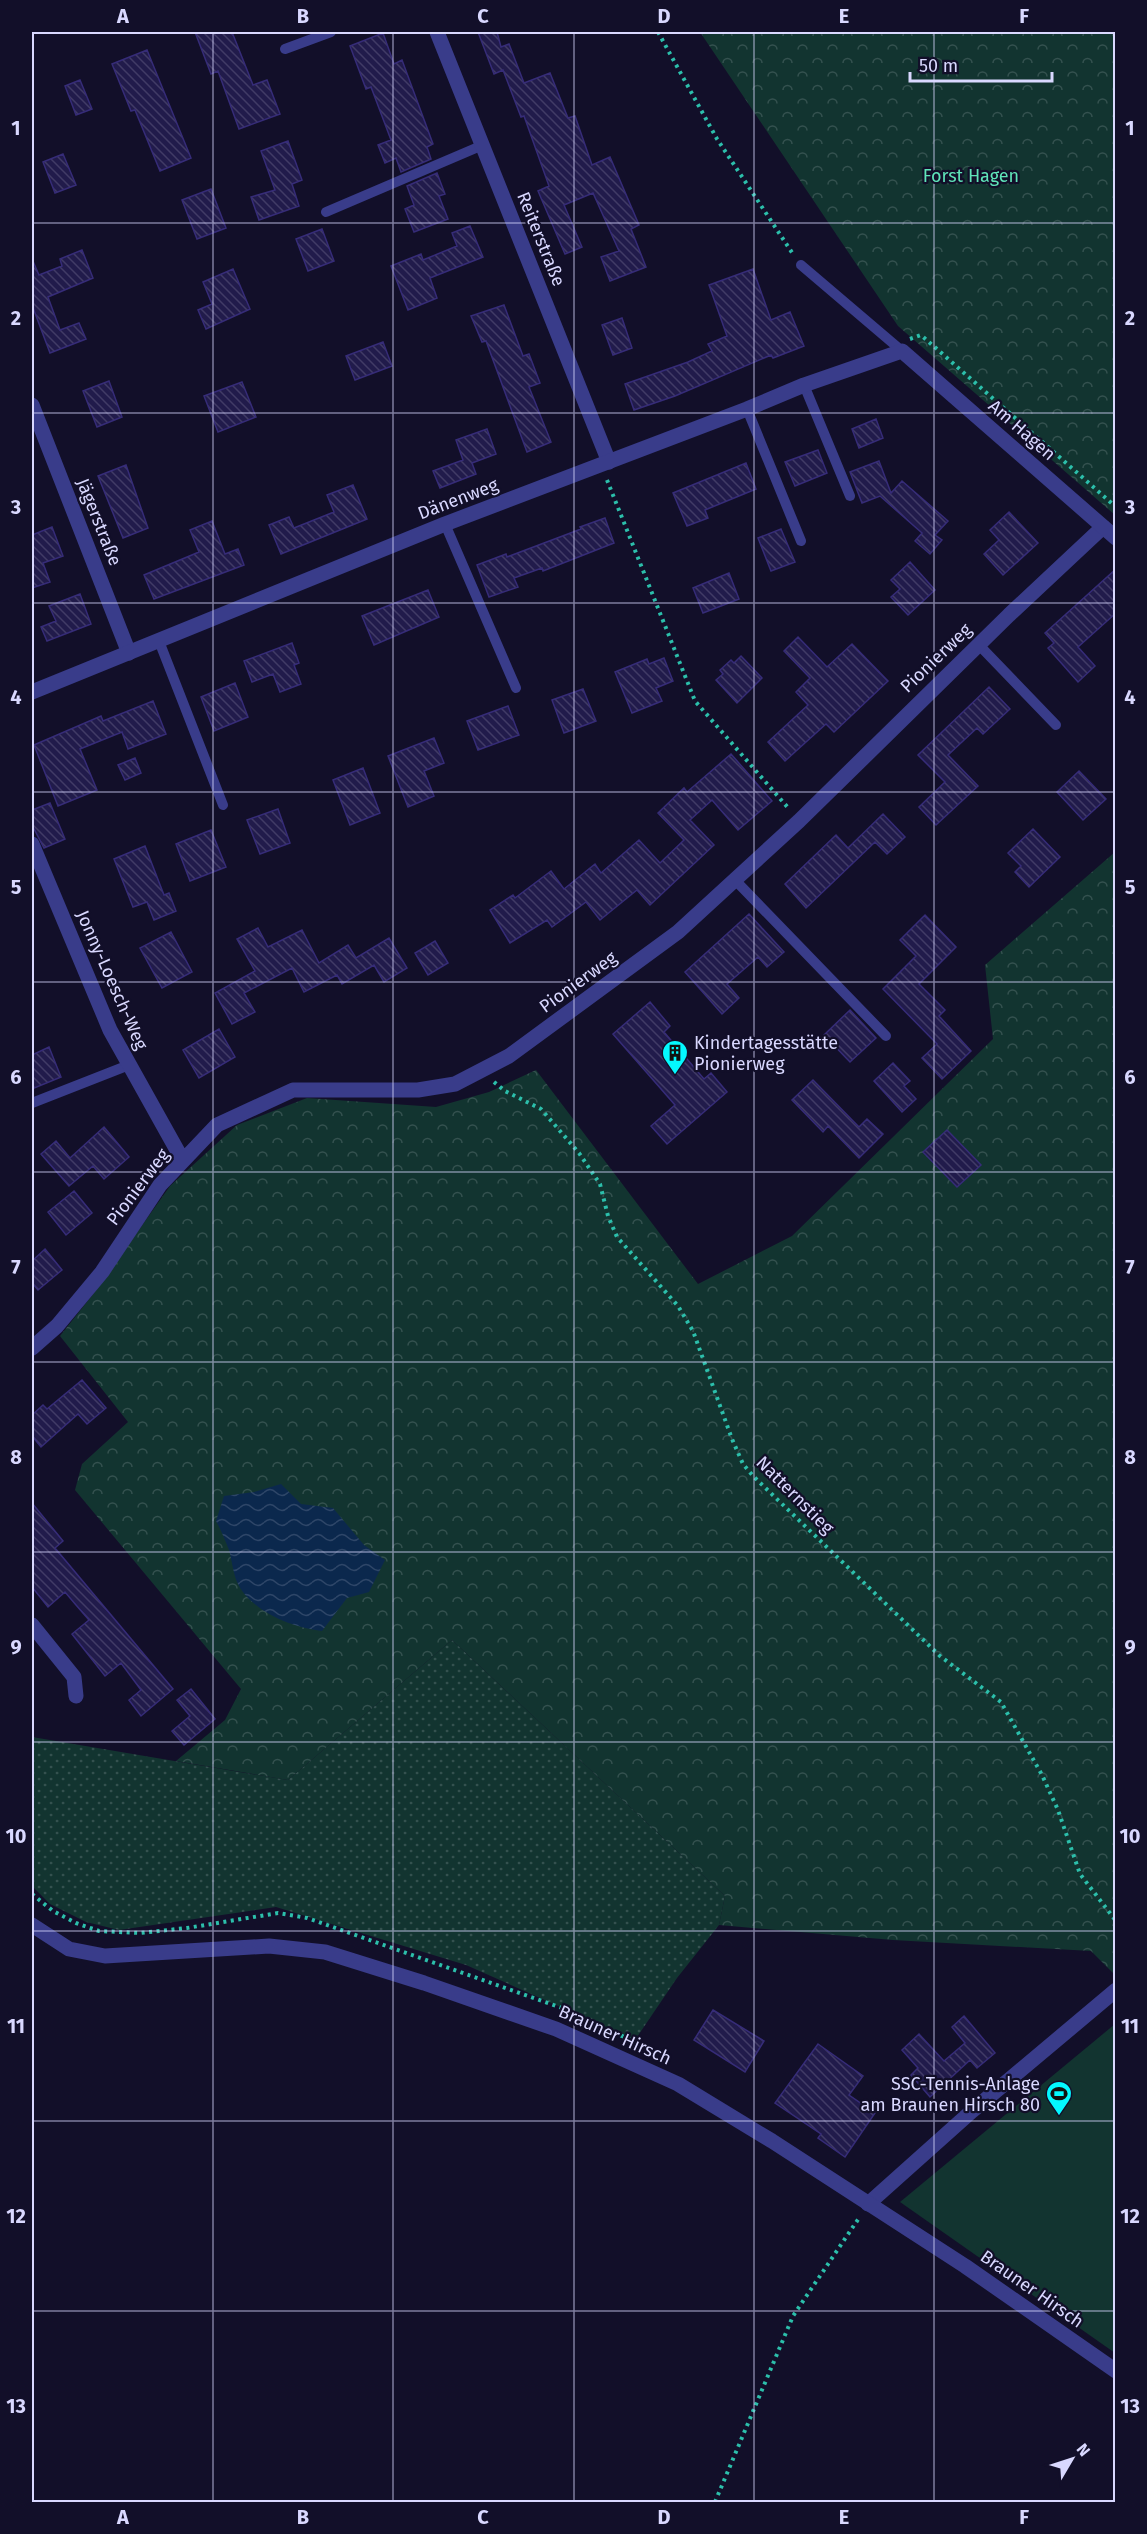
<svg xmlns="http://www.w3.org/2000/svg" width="1147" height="2534" font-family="'Fira Sans',sans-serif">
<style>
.grass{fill:url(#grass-dots)}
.forest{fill:url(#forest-crowns)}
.pitch{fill:#123430}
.water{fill:url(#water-waves)}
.building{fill:url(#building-back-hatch);stroke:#362c78;stroke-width:1.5}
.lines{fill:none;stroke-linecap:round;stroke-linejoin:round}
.path{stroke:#2cbfab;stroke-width:4;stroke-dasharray:3 4.5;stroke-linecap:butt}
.service{stroke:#393c8a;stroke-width:10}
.minor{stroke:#393c8a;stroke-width:15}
.tertiary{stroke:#393c8a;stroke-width:15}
.grid{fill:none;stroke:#d9d8ff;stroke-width:1.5;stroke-opacity:0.55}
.labels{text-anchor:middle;stroke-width:4.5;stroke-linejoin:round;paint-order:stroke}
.park-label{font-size:18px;fill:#5fe4b9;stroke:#120f29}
.street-label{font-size:18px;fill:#d9d8ff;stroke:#120f29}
.poi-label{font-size:18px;fill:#d9d8ff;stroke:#120f29;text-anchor:start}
.neatline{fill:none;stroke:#d9d8ff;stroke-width:2}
.grid-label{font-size:20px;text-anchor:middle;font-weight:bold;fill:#d9d8ff}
</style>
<defs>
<pattern id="grass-dots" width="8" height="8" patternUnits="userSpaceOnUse" patternTransform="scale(1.5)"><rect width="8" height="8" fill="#123430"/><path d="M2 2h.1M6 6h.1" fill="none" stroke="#34514f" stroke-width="1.8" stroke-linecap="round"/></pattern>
<pattern id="forest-crowns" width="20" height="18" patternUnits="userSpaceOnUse" patternTransform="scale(1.5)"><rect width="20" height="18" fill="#123430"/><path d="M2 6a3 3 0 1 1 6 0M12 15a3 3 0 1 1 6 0" fill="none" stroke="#34514f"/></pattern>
<pattern id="water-waves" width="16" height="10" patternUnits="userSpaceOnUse" patternTransform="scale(1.5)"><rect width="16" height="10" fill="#0b284d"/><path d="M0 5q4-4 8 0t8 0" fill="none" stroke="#2e4668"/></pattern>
<pattern id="building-back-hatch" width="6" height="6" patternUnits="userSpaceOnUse" patternTransform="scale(1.5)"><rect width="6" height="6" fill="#211b4b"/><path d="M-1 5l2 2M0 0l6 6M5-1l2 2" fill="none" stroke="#413b66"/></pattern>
</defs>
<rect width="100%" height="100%" fill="#120f29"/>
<!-- grass -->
<path class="grass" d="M452,1640L725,1896L719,1925L677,1978L635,2040L466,1965L276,1907L119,1930L86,1922L50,1904L32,1886V1737L288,1780Z"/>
<!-- forest -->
<path class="forest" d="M700,32H1115V515L898,326Z
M1115,852V1971L1113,1973L1091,1951L893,1940L719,1925L725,1896L452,1640L288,1780L176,1761L225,1720L241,1689L75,1490L82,1464L128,1422L60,1336L94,1293L170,1186L237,1125L307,1098L436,1107L489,1092L536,1070L698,1284L792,1236L993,1039L985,965Z"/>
<!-- pitch -->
<path class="pitch" d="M1115,2024V2353L900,2202Z"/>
<!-- water -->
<path class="water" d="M281,1484L301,1504L333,1508L364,1545L385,1560L369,1592L347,1598L322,1631C293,1628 250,1611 237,1582C233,1572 232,1561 229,1550C225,1540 221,1530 216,1521L224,1496L254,1492Z"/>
<!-- building -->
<path class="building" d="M195,32H232L253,85L267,80L280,114L239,129L218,71L211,74Z
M478,32H497L501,47L509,44L524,83L550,73L568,118L575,116L592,165L610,157L639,225L631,229L646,267L610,281L601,257L619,251L593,193L564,205L582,247L565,254L538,191L549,186L524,116L521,117L503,70L494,74Z
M383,33L394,64L402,60L433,144L427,147L431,159L401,172L396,158L385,163L378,145L391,140L371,87L366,89L350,46Z
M147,50L191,158L160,171L135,110L131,111L112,64Z
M80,80L92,109L76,115L65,86Z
M288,141L302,180L292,184L299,206L259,220L251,197L275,190L261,151Z
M63,154L76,185L55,193L43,162Z
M437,173L445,194L439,196L448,219L414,232L405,209L414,205L407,186Z
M211,189L226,228L197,239L182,200Z
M470,226L483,257L430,278L437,298L408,310L391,266L421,254L423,260L457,246L452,233Z
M322,229L334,261L308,271L296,239Z
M82,250L93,278L48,297L60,330L79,323L86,339L50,353L32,305V259L39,275L62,266L60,259Z
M233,269L250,309L206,329L198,310L212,304L203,282Z
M753,269L771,320L790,312L804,346L773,358L771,355L675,396L634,410L625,384L688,362L712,351L708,344L727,336L709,285Z
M504,305L523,356L529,354L540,383L529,387L551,442L527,452L486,341L482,342L471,316Z
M622,318L632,348L613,355L602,325Z
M383,342L392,366L355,380L346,356Z
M109,381L122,417L97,427L83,391Z
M242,382L256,417L218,432L204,396Z
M876,419L883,438L859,448L852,429Z
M487,429L496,454L472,463L476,474L440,488L433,471L463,460L456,440Z
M818,450L827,473L795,486L785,462Z
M879,461L891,493L902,481L948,521L935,535L942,540L930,554L915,541L922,533L880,496L862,503L850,472Z
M746,463L756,489L705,510L708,518L687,526L673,493Z
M126,465L148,528L123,538L98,476Z
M353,485L367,519L281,554L269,525L289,517L294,528L334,512L327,495Z
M1009,512L1038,543L1003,575L984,554L999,540L990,530Z
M605,518L614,543L543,571L542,568L514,578L518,587L489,597L477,565L506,554L507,557L581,529L580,527Z
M212,521L225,554L238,549L244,565L154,599L144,575L199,552L190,530Z
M52,527L63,556L43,563L50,582L32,588V535Z
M781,529L795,562L771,571L758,538Z
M910,562L935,590L908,615L891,597L900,589L891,580Z
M1116,569V613L1078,647L1095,666L1078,682L1048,648L1054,643L1045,633Z
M729,573L739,599L703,613L693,588Z
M428,590L439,617L374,645L362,616Z
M80,594L91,624L47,641L41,627L56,621L49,606Z
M798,637L827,667L852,644L888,681L834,732L826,724L785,761L768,742L808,705L796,692L810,678L784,651Z
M292,643L299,663L294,665L301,684L280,692L273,674L252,682L244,661Z
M741,656L762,678L737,703L716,680L723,674L720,670L731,660L734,663Z
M664,658L673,681L656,688L662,701L632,713L615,672L647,659L649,664Z
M235,683L248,717L214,731L201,697Z
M989,687L1010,709L983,734L977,728L948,755L978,786L936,825L919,807L945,782L918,755Z
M583,689L596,721L564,733L552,700Z
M153,701L166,734L128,749L122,732L80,749L97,790L58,806L34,745L101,716L103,721Z
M508,706L519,735L478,750L467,721Z
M434,738L444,763L424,771L434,796L408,807L388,756Z
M731,754L772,801L738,830L712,800L690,820L714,845L650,905L637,890L600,920L586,902L552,927L547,920L510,943L490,910L513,895L515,898L551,871L564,889L595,864L601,873L639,840L660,863L684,840L658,813L684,788L687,792Z
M135,758L141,773L125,780L118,765Z
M363,768L380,813L350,825L333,780Z
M1079,771L1106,799L1083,820L1057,792Z
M50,803L65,839L44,848L32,825V810Z
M278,809L290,843L260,854L247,820Z
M883,814L905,837L887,854L875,842L806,908L785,884L836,835L848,848Z
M1033,829L1060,857L1029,887L1015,872L1021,866L1008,853Z
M211,830L226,867L190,881L176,844Z
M145,846L164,895L169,893L176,911L154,920L147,902L133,907L114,859Z
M749,914L784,952L767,967L758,957L727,984L739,998L722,1014L685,972Z
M925,915L956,947L919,984L945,1010L939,1016L971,1051L942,1079L922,1058L937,1044L883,989L916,956L900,940Z
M258,928L268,947L302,930L319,963L348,945L356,958L389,938L407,968L384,982L374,965L342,984L337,975L304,992L292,968L244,993L255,1012L232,1024L215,993L255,971L237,939Z
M171,932L192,972L162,988L140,948Z
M435,941L448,963L428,975L415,953Z
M650,1002L670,1026L664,1032L704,1079L711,1073L727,1092L667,1144L651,1126L675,1105L613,1034Z
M850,1010L876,1038L850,1062L824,1035Z
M219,1029L235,1057L199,1078L183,1050Z
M49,1047L61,1077L32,1089V1055Z
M893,1063L910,1081L904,1086L916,1099L902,1112L874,1081Z
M813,1080L859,1127L867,1119L883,1134L859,1158L828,1126L823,1132L792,1100Z
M104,1127L129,1157L104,1179L93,1166L69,1186L41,1154L56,1141L70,1158Z
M947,1130L981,1165L957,1187L923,1152Z
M74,1191L92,1213L66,1235L48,1212Z
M45,1249L62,1270L38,1290L32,1283V1261Z
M82,1380L106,1408L87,1424L78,1414L41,1447L32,1436V1415L43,1405L47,1409Z
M32,1503L63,1541L55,1548L173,1689L141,1716L129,1700L141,1690L121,1663L105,1676L72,1634L89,1620L76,1605L65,1592L48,1607L32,1587Z
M191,1689L215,1719L184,1745L172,1731L190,1716L177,1700Z
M713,2010L764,2041L745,2072L694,2040Z
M964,2016L995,2053L977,2068L970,2060L930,2097L911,2075L918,2068L902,2050L919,2034L944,2061L965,2043L952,2027Z
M818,2044L863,2076L849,2095L875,2113L845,2157L818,2138L821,2134L775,2103Z"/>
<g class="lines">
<!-- path -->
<path class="path" d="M658,32L717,139L793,254
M910,339L921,335L1116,507
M607,480L695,701L790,810
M494,1082L505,1091L541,1109L579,1153L600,1184L608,1216L617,1237L678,1306L693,1331L732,1439L743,1464L753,1476L940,1656L1001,1702L1042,1775L1058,1810L1080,1874L1116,1921
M32,1894L53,1911L76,1923L99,1931L140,1933L187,1928L278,1913L307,1918L565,2009L641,2045L647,2051
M715,2502L793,2316L859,2218"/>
<!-- service -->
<path class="service" d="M285,49L331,32
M326,212L483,145
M801,265L902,351
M804,385L850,496
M747,409L801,541
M445,524L516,688
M159,641L223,805
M978,644L1056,725
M735,880L886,1036
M32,1103L129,1065"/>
<!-- minor -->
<path class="minor" d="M437,32L609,462
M32,405L129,653
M32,844L110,1030L182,1159
M32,1348L57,1326L102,1272L160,1185L217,1125L293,1090H418L455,1084L509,1056L678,932L799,821L1009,615L1103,527
M32,1625L74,1677L76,1696
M868,2204L972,2111L1116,1990"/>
<!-- tertiary -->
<path class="tertiary" d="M32,692L445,524L747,409L804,385L902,351L1116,538
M32,1925L69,1949L105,1956L269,1946L325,1952L424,1983L556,2029L678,2084L772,2141L965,2266L1116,2371"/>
</g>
<!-- grid -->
<path class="grid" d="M213,32V2502M393,32V2502M574,32V2502M754,32V2502M934,32V2502M32,223H1116M32,413H1116M32,603H1116M32,792H1116M32,982H1116M32,1172H1116M32,1362H1116M32,1552H1116M32,1742H1116M32,1931H1116M32,2121H1116M32,2311H1116"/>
<!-- icons -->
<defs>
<symbol id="building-pin" viewBox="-11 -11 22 30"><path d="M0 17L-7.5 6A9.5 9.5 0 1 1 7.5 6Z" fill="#04f8ff" stroke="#120f29"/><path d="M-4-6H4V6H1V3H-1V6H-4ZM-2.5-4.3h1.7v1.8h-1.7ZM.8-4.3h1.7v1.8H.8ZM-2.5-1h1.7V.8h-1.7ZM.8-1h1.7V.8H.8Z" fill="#111"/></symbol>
<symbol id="stadium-pin" viewBox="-11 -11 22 30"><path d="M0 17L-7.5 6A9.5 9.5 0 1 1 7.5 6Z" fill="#04f8ff" stroke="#120f29"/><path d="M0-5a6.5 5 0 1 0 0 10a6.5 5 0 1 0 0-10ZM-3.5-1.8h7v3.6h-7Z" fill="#111"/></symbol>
</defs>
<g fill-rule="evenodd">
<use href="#building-pin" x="660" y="1038" width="30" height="40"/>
<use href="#stadium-pin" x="1044" y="2079" width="30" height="40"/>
</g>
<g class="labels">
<!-- park labels -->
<g class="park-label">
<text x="971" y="182">Forst Hagen</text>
</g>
<!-- street labels -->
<g class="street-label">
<text transform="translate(541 239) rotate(68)" y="6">Reiterstraße</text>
<text transform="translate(1022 430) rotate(41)" y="6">Am Hagen</text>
<text transform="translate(458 499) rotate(-21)" y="6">Dänenweg</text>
<text transform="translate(99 522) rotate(68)" y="6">Jägerstraße</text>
<text transform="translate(936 658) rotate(-44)" y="6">Pionierweg</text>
<text transform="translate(112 980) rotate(66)" y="6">Jonny-Loesch-Weg</text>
<text transform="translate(578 982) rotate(-36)" y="6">Pionierweg</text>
<text transform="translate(138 1187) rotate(-53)" y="6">Pionierweg</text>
<text transform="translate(795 1495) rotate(45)" y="6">Natternstieg</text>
<text transform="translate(615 2035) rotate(24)" y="6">Brauner Hirsch</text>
<text transform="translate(1032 2289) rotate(35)" y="6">Brauner Hirsch</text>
</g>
<!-- poi labels -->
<g class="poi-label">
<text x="694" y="1049">Kindertagesstätte<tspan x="694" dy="21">Pionierweg</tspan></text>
<text x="1040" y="2090" text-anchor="end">SSC-Tennis-Anlage<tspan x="1040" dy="21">am Braunen Hirsch 80</tspan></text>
</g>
</g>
<!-- border -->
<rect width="1147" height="2534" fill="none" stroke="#120f29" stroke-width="66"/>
<!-- north arrow -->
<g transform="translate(1072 2459) rotate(51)" stroke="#120f29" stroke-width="4.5" paint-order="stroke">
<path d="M0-4.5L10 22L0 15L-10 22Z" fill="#d9d8ff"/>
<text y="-9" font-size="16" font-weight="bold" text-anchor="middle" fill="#d9d8ff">N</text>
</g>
<!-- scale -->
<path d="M910 72v9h142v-9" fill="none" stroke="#d9d8ff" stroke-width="3"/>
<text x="919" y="72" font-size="18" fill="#d9d8ff" stroke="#120f29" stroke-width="4.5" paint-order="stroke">50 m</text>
<rect x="33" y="33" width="1081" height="2468" class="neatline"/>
<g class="grid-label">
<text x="123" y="23">A</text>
<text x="303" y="23">B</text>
<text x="483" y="23">C</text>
<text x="664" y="23">D</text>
<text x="844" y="23">E</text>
<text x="1024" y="23">F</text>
<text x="16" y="135">1</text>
<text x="1130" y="135">1</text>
<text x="16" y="325">2</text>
<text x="1130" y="325">2</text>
<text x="16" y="514">3</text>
<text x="1130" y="514">3</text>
<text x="16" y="704">4</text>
<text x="1130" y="704">4</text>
<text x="16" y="894">5</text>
<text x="1130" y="894">5</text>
<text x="16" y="1084">6</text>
<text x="1130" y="1084">6</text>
<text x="16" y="1274">7</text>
<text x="1130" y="1274">7</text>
<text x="16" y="1464">8</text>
<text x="1130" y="1464">8</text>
<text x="16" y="1654">9</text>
<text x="1130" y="1654">9</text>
<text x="16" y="1843">10</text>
<text x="1130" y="1843">10</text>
<text x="16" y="2033">11</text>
<text x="1130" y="2033">11</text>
<text x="16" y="2223">12</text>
<text x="1130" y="2223">12</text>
<text x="16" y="2413">13</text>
<text x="1130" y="2413">13</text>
<text x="123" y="2524">A</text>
<text x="303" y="2524">B</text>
<text x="483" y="2524">C</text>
<text x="664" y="2524">D</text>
<text x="844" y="2524">E</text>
<text x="1024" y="2524">F</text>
</g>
</svg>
